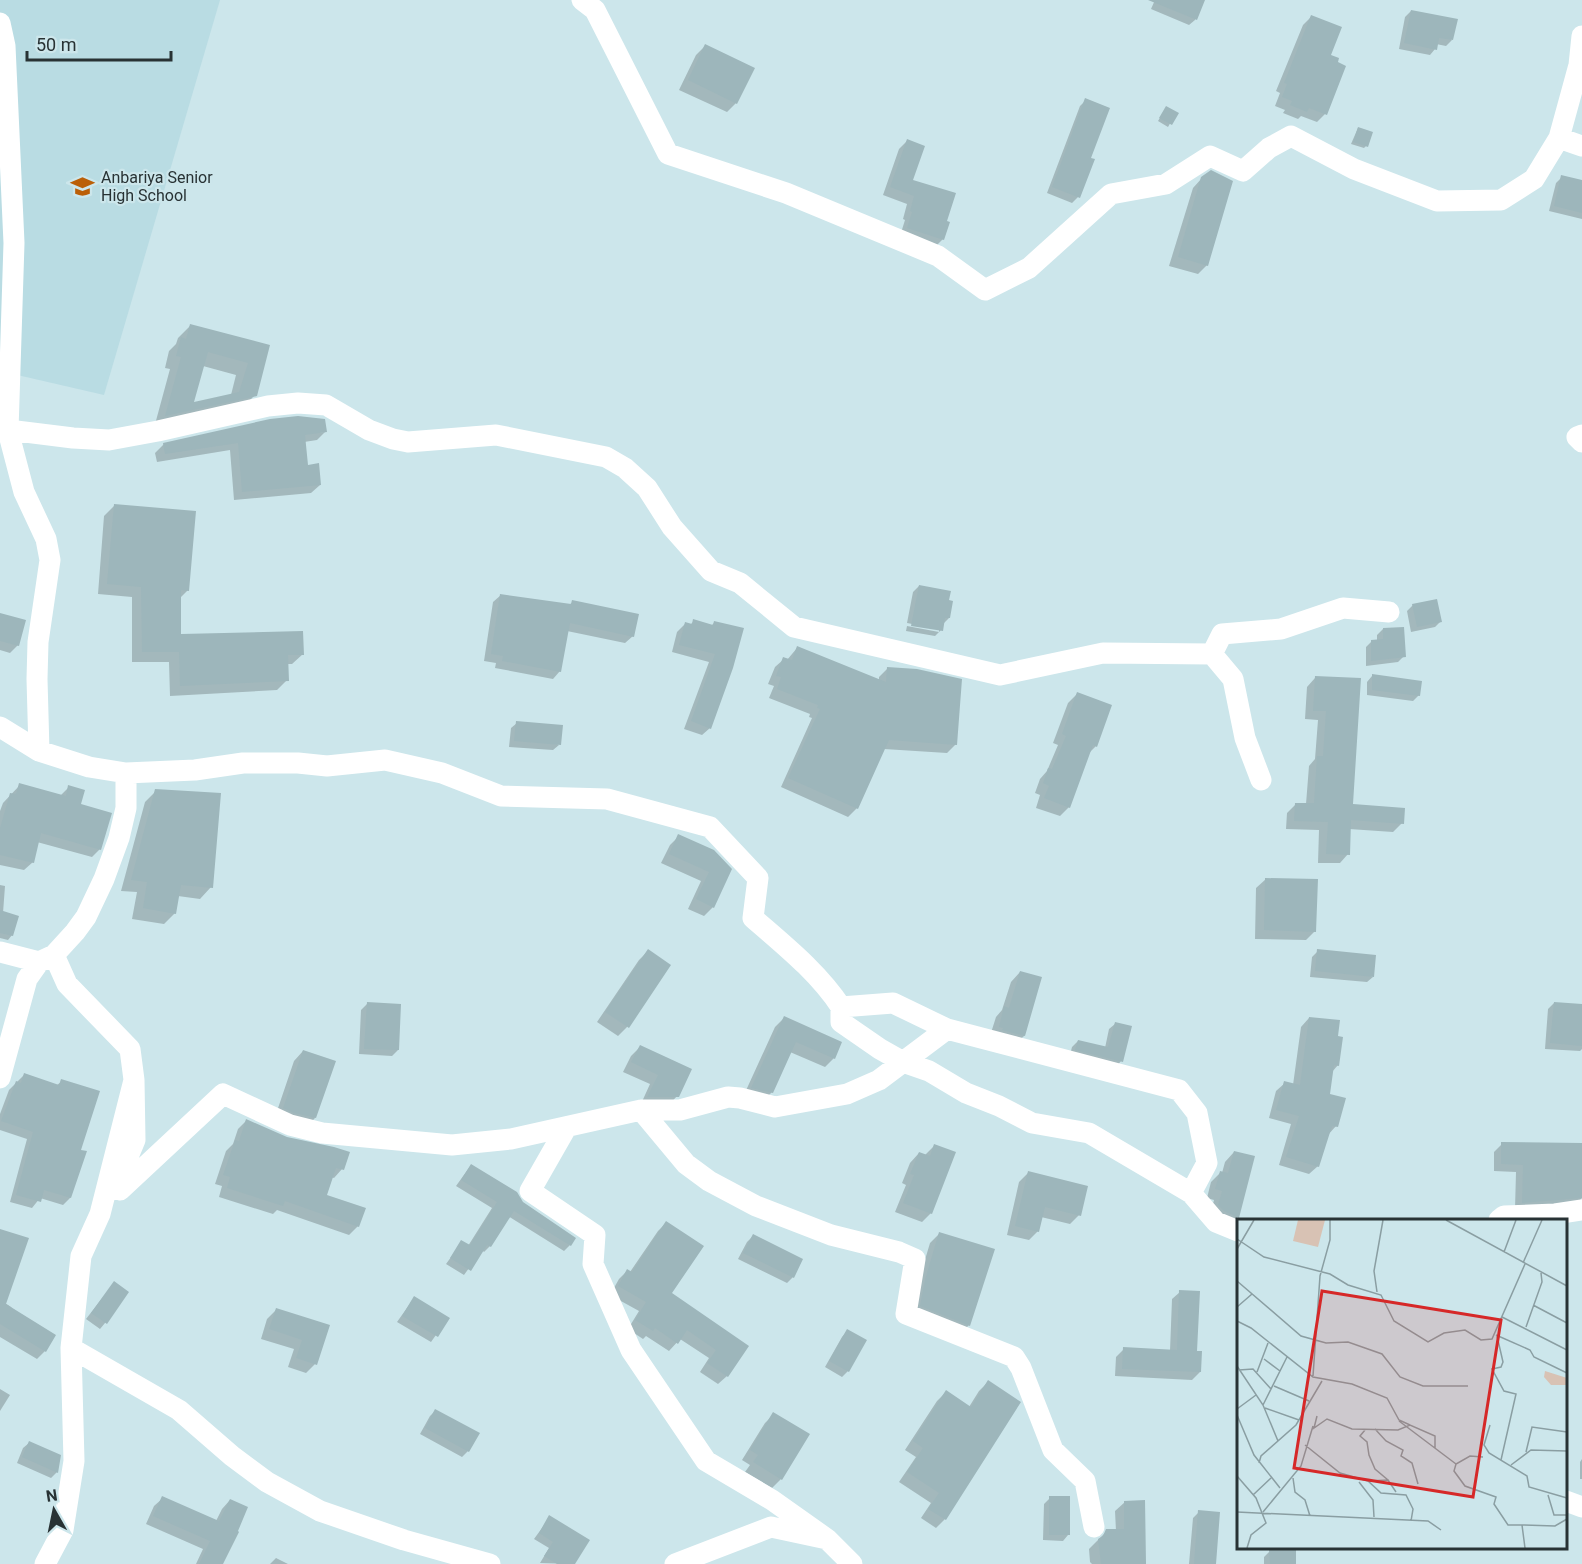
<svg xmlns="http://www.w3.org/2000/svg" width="1582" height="1564" font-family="Roboto,sans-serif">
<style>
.built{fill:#b9dce3}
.shadow{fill:#0003;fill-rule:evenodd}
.building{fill:#9db6bb;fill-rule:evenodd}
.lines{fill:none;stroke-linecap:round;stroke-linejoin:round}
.minor{stroke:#fff;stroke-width:21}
.labels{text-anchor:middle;stroke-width:4.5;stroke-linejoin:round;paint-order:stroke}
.poi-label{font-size:16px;fill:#283234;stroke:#cce6eb;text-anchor:start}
.inset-road{fill:none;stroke:#8a9ea2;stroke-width:1.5}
.view{fill:#d62828;fill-opacity:0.15;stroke:#d62828;stroke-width:3}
.inset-edge{fill:none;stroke:#283234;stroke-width:3}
</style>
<rect width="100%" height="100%" fill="#cce6eb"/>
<!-- built -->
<path class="built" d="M0,0H220L104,395L0,371Z"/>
<!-- shadow -->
<path class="shadow" d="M1155,0H1204L1195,20L1189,25L1151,9Z
M1411,11L1452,40L1446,46L1436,44L1435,49L1430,55L1399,49L1405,17Z
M1311,17L1329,56L1325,114L1317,122L1301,116L1298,119L1283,113L1285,110L1275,106L1280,93L1276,91L1303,25Z
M705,46L736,103L727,112L679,90L696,55Z
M1086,100L1089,159L1078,197L1072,203L1047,193L1080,106Z
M1166,108L1176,113L1168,127L1158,121Z
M1358,128L1366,146L1364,148L1351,144Z
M907,141L912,181L945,222L943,239L935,247L900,236L905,220L903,219L907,204L883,195L899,149Z
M1562,177L1582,193V219L1549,211L1556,183Z
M1202,178L1207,265L1198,274L1169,266L1193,188Z
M190,326L268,346L255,395L243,407L154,428L170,369L165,368L169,351L176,344L178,338ZM203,366L236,375L231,395L192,404Z
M325,432L317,440L304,442L306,466L320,485L311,493L234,500L230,450L157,462L155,453L164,444Z
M114,506L188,590L179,599V636L303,654L292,664H287V680L277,690L170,696L169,662H132V597L98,594L104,516Z
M919,586L949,618L943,624L941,630L935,636L906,631L907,626L939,632V629L907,623L913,592Z
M501,595L569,605L573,602L633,636L625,643L567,631L560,671L553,679L495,668L496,663L484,661L493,602Z
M1413,605L1441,621L1435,627L1411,632L1407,611Z
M0,615L18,645L10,653L0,650Z
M694,621L711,626L715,622L742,629L710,728L702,735L684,729L709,662L672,652L677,632L685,624L690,625Z
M1383,629L1404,656L1398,662L1366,666V647L1372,641H1377V635Z
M797,648L879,681V677L888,668L956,744L947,753L884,749L857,808L848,817L781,787L812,718L809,717L810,714L769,698L774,686L768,684L775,667L784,659L787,660Z
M1372,676L1419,695L1413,701L1367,695V682Z
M1315,678L1360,680L1352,805L1402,823L1393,832L1349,829L1348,854L1340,863H1318L1319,830L1286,829L1287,813L1296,804H1306L1309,766L1315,759L1318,720L1305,719L1307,687Z
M1077,694L1096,746L1089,753L1069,807L1060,816L1036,808L1040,795L1035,793L1040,779L1047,771L1058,745L1053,743L1068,703Z
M517,723L559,745L553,750L509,747L511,728Z
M20,785L60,796L69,787L100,849L92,857L37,842L33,862L24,870L0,865V811L3,803Z
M156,791L211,887L200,899L178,896L175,913L164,924L132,919L137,892L121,891L145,802Z
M679,836L730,869L713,907L704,916L688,909L701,881L661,863L670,845Z
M1266,879L1315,931L1306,940L1255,939L1256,888Z
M0,885L5,886L3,913L12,935L8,940L0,938Z
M648,951L627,1027L618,1036L597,1022L639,960Z
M1318,951L1373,977L1367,982L1310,977L1312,957Z
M1020,972L1024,1036L1014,1045L990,1036L996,1017L1002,1010L1011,982Z
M1554,1003L1582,1005V1049L1580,1051L1545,1049L1548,1009Z
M367,1004L398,1050L392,1056L359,1054L361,1010Z
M784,1018L834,1058L825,1067L790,1052L772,1092L762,1102L743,1097L775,1027Z
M1309,1018L1338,1065L1332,1072L1328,1095L1336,1126L1327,1136L1318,1166L1309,1174L1279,1165L1291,1124L1269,1118L1276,1091L1285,1083L1293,1085L1301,1027Z
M1115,1024L1121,1061L1116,1067L1070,1055L1072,1047L1078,1041L1105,1048L1109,1029Z
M640,1047L677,1096L668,1106H640L650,1084L623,1072L631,1056Z
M303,1051L315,1118L306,1127L275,1117L294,1061Z
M25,1074L56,1086L62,1081L79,1151L70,1198L63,1205L40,1198L32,1208L10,1202L27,1139L0,1130V1114L9,1090Z
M246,1121L342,1169L334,1178L331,1177L325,1196L358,1226L349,1235L277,1210L273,1214L219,1197L222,1186L215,1184L226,1151L233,1144L238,1129Z
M1502,1144L1582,1145V1198L1575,1205L1515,1209L1516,1172L1494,1171V1152Z
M935,1145L931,1213L922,1222L895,1212L906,1185L902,1183L910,1163L919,1153L925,1155Z
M1234,1152L1238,1217L1229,1226L1210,1215L1214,1200L1207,1198L1211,1182L1220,1173H1222L1225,1162Z
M471,1165L522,1203L570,1245L564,1251L508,1216L490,1246L484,1252L482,1250L464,1275L446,1264L462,1242L468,1246L492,1208L456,1186Z
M1028,1173L1079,1215L1070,1224L1041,1217L1038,1231L1029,1240L1007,1235L1019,1182Z
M666,1223L670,1294L747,1346L727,1376L718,1384L700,1372L709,1358L680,1339L669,1351L646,1336L643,1339L628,1329L639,1311L610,1295L619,1279L627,1271L630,1272L658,1231Z
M0,1230L2,1301L11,1307L45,1351L37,1359L0,1337Z
M939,1234L969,1325L960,1334L912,1315L916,1290L930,1243Z
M753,1236L793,1277L787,1283L738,1259L747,1242Z
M114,1283L105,1323L100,1329L86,1319Z
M1180,1292L1200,1372L1192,1380L1115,1376L1116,1357L1124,1349L1170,1351L1172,1299Z
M414,1298L448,1318L431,1342L397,1322Z
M276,1310L328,1326L315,1364L306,1373L288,1367L294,1349L261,1339L267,1319Z
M847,1331L848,1371L842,1377L825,1367L842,1337Z
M988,1382L945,1519L936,1528L921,1518L931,1503L899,1482L916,1457L905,1450L937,1401L946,1392L969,1407L979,1391Z
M0,1389L10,1395L0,1411Z
M435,1411L468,1451L462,1457L420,1434L430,1416Z
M774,1414L781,1479L772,1488L745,1472L750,1465L742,1460L765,1423Z
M29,1443L57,1472L51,1478L17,1463L23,1448Z
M1582,1459V1479H1580V1462Z
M163,1498L216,1521L222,1509L230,1500L221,1564H196L203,1549L146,1524L154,1506Z
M1050,1498L1068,1535L1063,1541L1043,1540L1044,1504Z
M1125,1502L1146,1564H1092L1090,1562L1089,1549L1107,1531H1116L1115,1511Z
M1199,1512L1215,1564H1189L1193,1518Z
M550,1517L574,1564L540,1563L549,1548L534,1539Z
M1270,1551L1295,1564H1264V1557Z
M276,1558L288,1564H270Z"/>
<!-- building -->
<path class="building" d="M1148,0H1205L1197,20Z
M1411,10L1458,19L1453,40L1439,38L1437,50L1404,43Z
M1311,15L1342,27L1331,55L1339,58L1338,62L1346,66L1327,115L1309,108L1307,112L1290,105L1292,101L1282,97L1287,84L1284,83Z
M705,44L755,68L737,104L688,80Z
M1085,98L1110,108L1091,158L1095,159L1080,198L1052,187Z
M1166,106L1179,113L1172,125L1159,118Z
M1358,127L1373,132L1368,147L1353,142Z
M907,139L925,146L913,180L956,193L947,221L950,222L944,240L907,228L912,212L910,211L914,196L890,187Z
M1211,170L1233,181L1208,266L1178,257L1201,177Z
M1561,175L1582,180V213L1554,206Z
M190,324L270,345L257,396L165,416L181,357L176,356L181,337L186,339ZM208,352L248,363L239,392L194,402Z
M298,416L325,419L327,432L305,435L308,465L319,463L321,485L242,492L238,443L165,454L163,443L270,419Z
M114,504L196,511L189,591L181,590V634L303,631L304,655H288L289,681L180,686L179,652H142L141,587L107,584Z
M919,585L951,591L949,600L953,601L950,618H945L943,631L911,626Z
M500,594L571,604L572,600L639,614L634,637L570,623L561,672L502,661L503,656L491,654Z
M1437,599L1442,622L1417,627L1412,604Z
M0,613L26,620L19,646L0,641Z
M693,619L713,625L714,621L744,628L733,668L711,729L691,721L715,654L679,645L685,622L692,624Z
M1404,627L1406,657L1371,661V640L1383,639V628Z
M797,646L886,682L887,667L917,669L962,679L957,745L889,740L858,809L788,778L820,709L817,708L818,705L777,689L781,677L776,676L783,657L792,660Z
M1372,674L1422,681L1420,696L1372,690Z
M1315,676L1361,678L1353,804L1405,808L1404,824L1351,820L1350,855L1326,854L1328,822L1294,821L1295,803H1314L1317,756H1323L1326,711H1313Z
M1077,692L1112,705L1097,747L1093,745L1070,808L1044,798L1049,786L1043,783L1048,768L1052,769L1066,736L1062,734Z
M516,721L563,725L561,745L514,741Z
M19,783L66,796L68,785L85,790L81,804L112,813L101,850L41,833L34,863L0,855V828L10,793L16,794Z
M155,789L221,793L213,888L181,885L176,914L143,908L147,882L131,880Z
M678,834L714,850L732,869L714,908L696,899L709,872L669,854Z
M1265,878L1318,879L1316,932L1264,930Z
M0,910L19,916L13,936L0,933Z
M648,949L671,965L629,1028L605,1012Z
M1317,949L1376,955L1374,977L1315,971Z
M1020,971L1042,977L1025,1036L1002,1030L1003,1028L999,1027L1004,1006L1009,1008Z
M367,1002L401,1004L399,1050L364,1049Z
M1554,1002L1582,1004V1046L1550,1043Z
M784,1016L842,1042L835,1059L796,1042L773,1093L751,1088Z
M1309,1017L1340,1020L1338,1036L1343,1037L1339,1066L1334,1065L1330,1094L1346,1098L1338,1127L1332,1126L1319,1167L1286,1157L1299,1116L1276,1110L1284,1081L1300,1085Z
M1115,1022L1132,1026L1123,1062L1075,1050L1078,1040L1108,1047Z
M640,1045L692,1069L679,1097H647L658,1075L631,1062Z
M303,1050L336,1061L316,1118L294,1113L283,1108Z
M24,1073L59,1085L61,1079L100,1091L81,1150L87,1151L71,1198L44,1190L41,1202L16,1195L33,1132L1,1121L16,1081L21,1083Z
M246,1119L287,1137L334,1147L350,1152L344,1170L336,1168L327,1195L366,1208L359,1227L285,1201L283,1206L227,1188L230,1177L223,1175L235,1140L239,1141Z
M1501,1142L1582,1143V1198L1522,1203L1523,1165L1501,1164Z
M934,1144L956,1152L932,1214L903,1203L914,1175L910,1174L919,1152L930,1156Z
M1234,1151L1255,1156L1239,1218L1224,1211L1218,1205L1222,1191L1215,1189L1220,1171L1228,1173Z
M471,1164L517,1192L523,1202L576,1238L571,1246L514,1211L491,1247L487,1245L471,1271L450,1258L461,1240L470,1245L497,1202L461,1180Z
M1028,1171L1088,1186L1081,1216L1045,1207L1039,1232L1015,1226Z
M666,1221L704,1246L672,1293L749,1346L728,1377L707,1363L716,1350L687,1330L678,1344L655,1328L653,1331L635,1320L646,1302L618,1286L627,1269L632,1272Z
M0,1229L29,1238L6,1304L56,1335L46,1352L0,1324Z
M939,1232L995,1249L970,1326L920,1306L925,1280Z
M753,1234L803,1259L794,1278L743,1253Z
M114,1281L129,1292L107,1324L91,1313Z
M1179,1290L1200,1291L1197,1351H1202L1201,1372L1122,1369L1123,1347L1177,1350Z
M414,1296L450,1318L438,1337L402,1316Z
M276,1308L330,1325L317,1365L296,1358L302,1340L269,1329Z
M847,1329L867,1340L849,1372L829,1361Z
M988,1380L1021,1402L946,1520L928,1509L939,1493L907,1472L923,1448L913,1441L946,1390L971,1407Z
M435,1409L480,1433L469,1452L425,1428Z
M773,1412L810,1434L782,1480L753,1462L758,1455L750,1450Z
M29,1441L61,1455L58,1473L22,1457Z
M162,1496L219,1521L230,1499L248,1507L238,1531L239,1532L223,1564H199L210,1541L153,1516Z
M1049,1496H1070V1535H1049Z
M1145,1500L1146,1564H1101L1098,1539L1103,1536L1106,1529H1124V1501Z
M1198,1510L1220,1512L1216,1564H1194Z
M549,1515L590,1540L575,1564H557L544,1556L553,1542L539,1533Z
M1296,1548V1564H1270L1269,1549Z"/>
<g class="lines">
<!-- minor -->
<path class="minor" d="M582,0L595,10L668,154L786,193L938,256L985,290L1029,268L1111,194L1166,184L1210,156L1243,171L1269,148L1291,136L1354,169L1437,201L1501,200L1534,179L1559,138L1579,65L1582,36
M0,23L5,46L14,243L8,431L24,492L46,539L50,560L38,642L37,679L39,751
M1559,138L1582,146
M0,429L73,438L109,440L158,431L268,406L298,403L326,405L369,430L393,439L408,442L496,435L606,457L625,468L647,488L672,527L711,571L740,583L794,627L1000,675L1103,653L1212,654L1222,634L1281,629L1343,608L1389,612
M1582,435L1577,437L1582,442
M1212,654L1233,679L1245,738L1261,780
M0,727L39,751L89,767L126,773L195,770L243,763H298L327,766L385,760L442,773L501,796L607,799L710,827L758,878L753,918C784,945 818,972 841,1007L893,1003L947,1029
M0,952L39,962
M841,1007V1022L880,1049L903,1062L929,1071L966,1093L999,1106L1032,1123L1089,1133L1191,1193L1216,1222L1238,1231
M0,1078L27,979L39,962L54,955L75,932L86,917L104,879L119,838L126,808V773
M134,1080L135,1140L125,1164L120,1190L223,1094L290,1125L322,1133L452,1145L511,1139L641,1110H680L728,1097L740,1098L775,1107L847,1094L879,1080L947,1029L1179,1090L1197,1113L1207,1163L1191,1193
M641,1110L686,1164L709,1181L756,1206L831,1235L899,1252L915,1259L906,1314L1014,1357L1021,1368L1053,1450L1085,1481L1094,1527
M566,1128L530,1191L595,1235L593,1264L631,1350L706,1461L772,1500L827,1539
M1499,1220L1504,1216L1555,1214L1582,1210
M71,1348L179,1410L232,1456L267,1482L320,1511L404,1540L490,1564
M1566,1501L1582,1507
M45,1564L63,1530L74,1461L71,1348L81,1256L100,1214L134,1080L130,1049L67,984L54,955
M675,1564L771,1527L827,1539L852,1564"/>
</g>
<!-- icons -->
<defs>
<symbol id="school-bare" viewBox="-9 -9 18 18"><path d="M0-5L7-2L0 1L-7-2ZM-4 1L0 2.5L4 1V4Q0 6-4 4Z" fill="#bb5f07" stroke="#cce6eb" stroke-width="2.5" paint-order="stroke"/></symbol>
</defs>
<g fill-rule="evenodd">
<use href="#school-bare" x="66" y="170" width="33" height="33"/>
</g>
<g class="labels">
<!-- poi labels -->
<g class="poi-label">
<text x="101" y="183">Anbariya Senior<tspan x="101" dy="18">High School</tspan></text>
</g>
</g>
<!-- overview -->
<g transform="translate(1237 1219)">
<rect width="330" height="330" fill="#cce6eb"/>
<path d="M308,152L330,159V166H314L307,158Z" fill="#d8c2b4"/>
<path d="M61,1H88L81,28L56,22Z" fill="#d8c2b4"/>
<path class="inset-road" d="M209,1L330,67M0,20L27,38L93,55L111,66L144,76L157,102L191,123L207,114L228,111L244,121L255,120L288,45M0,30L17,1M267,33L279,1M286,44L305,1M0,62L64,117L89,124L111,123L145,135L163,158L186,167H231M140,73L137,52L146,1M296,86L330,104M0,88L15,75M265,98L330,131M0,102L14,109L76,158L115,165L150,179L162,201L173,206M289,108L305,63L304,54M259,116L293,131L297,138L330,154M260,117L266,143L264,148L255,150L267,172L279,175L264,241M27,140L43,152M0,147L26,186L41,222M2,151L16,150L34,170M20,153L31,124M76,157L83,57L93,21V1M37,167L72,182M26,186L50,138M28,189L62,201M0,190L19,176M0,196L17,236L43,269M80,197L77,209L90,200L115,210L161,211L173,206L198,217V229M162,202L219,245M253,206L247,226L252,234L290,257L292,268L330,279M138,210L149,222L166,231L164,237L175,244L181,265M128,211L123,217L130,223L132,236L138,250L151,261M68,226L103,254L131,262L144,274L169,276L176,290L174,302M289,233L295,208L330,213M246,238L233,237L219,245L217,252L228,267L259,278L257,285L271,306H285M22,244L24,237L59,206L85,162M274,246L294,231L330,232M0,257L19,279L29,304L14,316L10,329M56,259L58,273L68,281L73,297M131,262L151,261L159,273M122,263L136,281L137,298M16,276L34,259M311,276L317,296H330M0,293L191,302L204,311M26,293L64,247L76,207M288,329L285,306L318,307L330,300"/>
<path class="view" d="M85,72L264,101L236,278L57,249Z"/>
<rect width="330" height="330" class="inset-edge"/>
</g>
<!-- north arrow -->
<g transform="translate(54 1510) rotate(351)" stroke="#cce6eb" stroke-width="4.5" paint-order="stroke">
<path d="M0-4.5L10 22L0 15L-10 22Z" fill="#283234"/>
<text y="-9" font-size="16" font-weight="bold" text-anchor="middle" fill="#283234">N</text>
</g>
<!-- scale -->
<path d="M27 51v9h144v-9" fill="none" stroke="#283234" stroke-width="3"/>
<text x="36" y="51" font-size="18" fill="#283234" stroke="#cce6eb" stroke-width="4.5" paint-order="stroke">50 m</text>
</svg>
